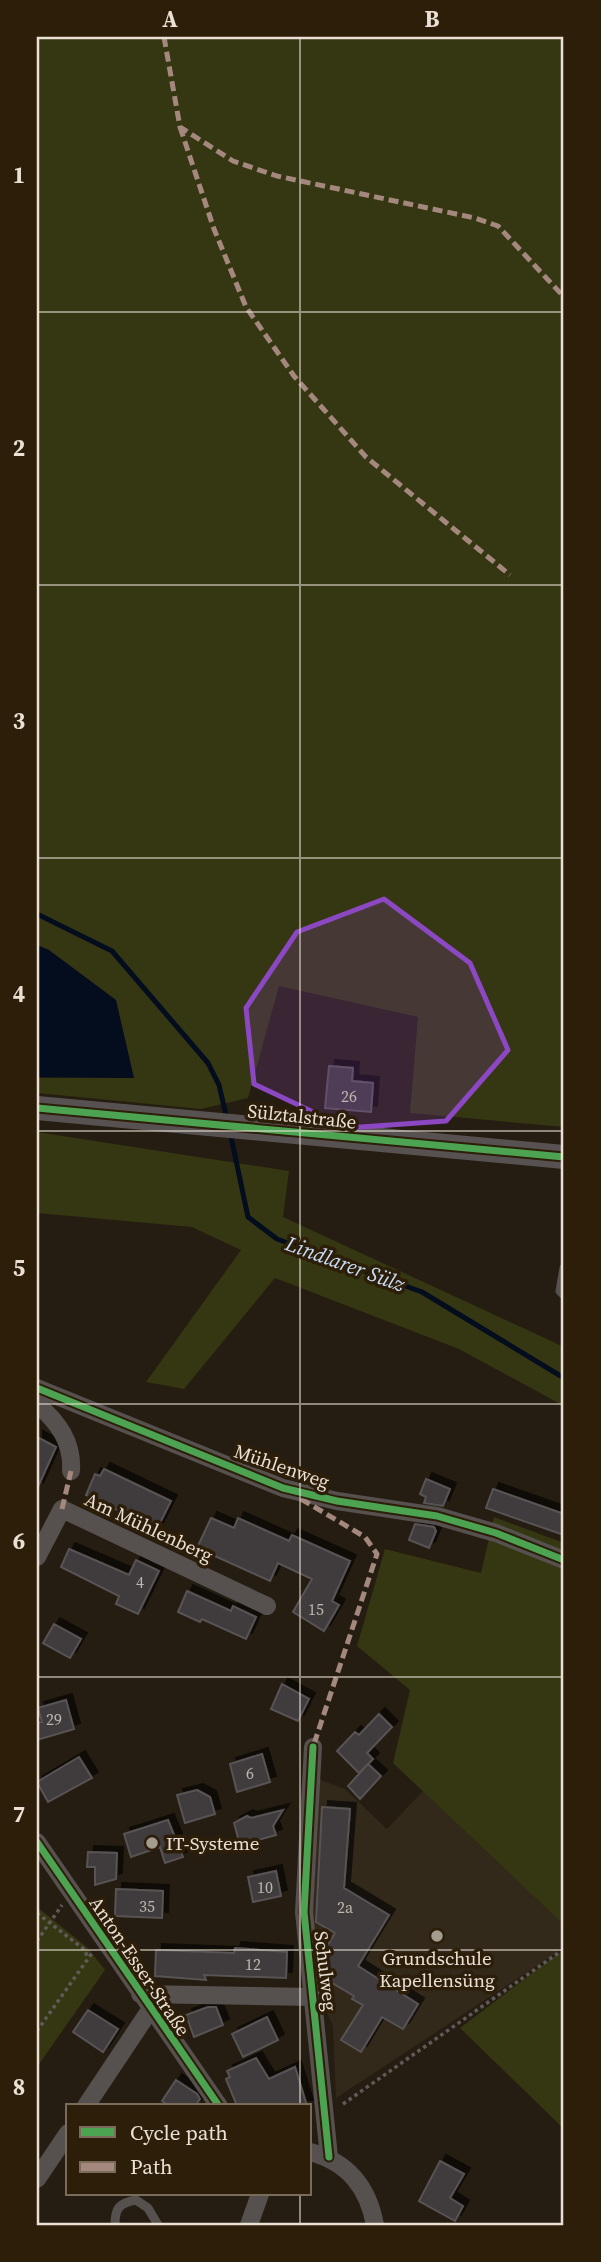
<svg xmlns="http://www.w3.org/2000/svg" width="601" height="2262" font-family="'Source Serif 4',serif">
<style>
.education{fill:#33291b}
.green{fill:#353612}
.water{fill:#030d1d}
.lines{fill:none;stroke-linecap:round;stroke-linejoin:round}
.stream{stroke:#030d1d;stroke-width:5}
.building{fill:#3f3a3d;stroke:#585354;stroke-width:2;filter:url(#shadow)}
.path{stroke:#605b58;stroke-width:3.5;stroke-dasharray:3.5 3.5;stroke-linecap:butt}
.service{stroke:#56504e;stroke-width:9}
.minor{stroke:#56504e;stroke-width:18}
.secondary{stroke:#575251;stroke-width:24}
.quiet{stroke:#a5887d;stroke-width:5;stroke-dasharray:10 5;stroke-linecap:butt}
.cycleway-casing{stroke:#2d1e09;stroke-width:11}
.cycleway{stroke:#4ca352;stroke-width:7}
.marked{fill:#8c47c2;fill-opacity:0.2;stroke:#8c47c2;stroke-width:5;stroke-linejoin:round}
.grid{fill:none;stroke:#eae0d4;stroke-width:2;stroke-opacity:0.55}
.poi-dot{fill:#a59c90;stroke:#2d1e09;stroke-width:2.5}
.labels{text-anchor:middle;stroke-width:7;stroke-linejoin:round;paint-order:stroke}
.number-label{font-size:16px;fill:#bfb6ae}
.street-label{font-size:19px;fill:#eae0d4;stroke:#2d1e09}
.poi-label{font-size:19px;fill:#eae0d4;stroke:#2d1e09;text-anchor:start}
.water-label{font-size:21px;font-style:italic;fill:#c7dff9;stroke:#2d1e09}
.neatline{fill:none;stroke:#eae0d4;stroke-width:2.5}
.grid-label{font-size:23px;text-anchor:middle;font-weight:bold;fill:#eae0d4}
</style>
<defs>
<filter id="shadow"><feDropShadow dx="6" dy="-6" stdDeviation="0" flood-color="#0009"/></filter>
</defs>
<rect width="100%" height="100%" fill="#251d11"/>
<!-- education -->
<path class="education" d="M315,1778L345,1789L387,1829L423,1791L564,1925V1948L336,2098L333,2026L309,1972Z"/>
<!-- green -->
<path class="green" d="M37,37H564V1127L410,1113L418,1017L279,986L248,1098L201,1109L37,1093V1078H134L49,950L37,945Z
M37,1132L289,1171L283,1217L564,1347V1406L459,1349L275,1278L184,1389L146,1382L241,1250L192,1227L37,1213Z
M494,1517L564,1543V1925L393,1763L410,1690L357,1646L385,1549L481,1573Z
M37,1907L88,1948L105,1970L37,2067Z
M564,1949V2129L460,2028Z"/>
<!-- water -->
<path class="water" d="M37,945L49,950L116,1000L134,1078L37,1077Z"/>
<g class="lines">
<!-- stream -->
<path class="stream" d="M37,914L112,951L208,1063L219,1085L227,1119
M230,1132L248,1217L277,1239L422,1292L564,1378"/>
</g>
<!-- building -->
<path class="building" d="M329,1066L353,1068L352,1081L373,1083L371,1112L325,1108Z
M37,1437L56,1447L37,1489Z
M104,1469L171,1501L157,1529L86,1495L95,1474L100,1476Z
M426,1479L450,1489L443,1506L424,1503L426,1497L420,1494Z
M493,1489L564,1514V1535L486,1508Z
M211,1518L234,1528L238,1518L289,1541L292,1535L350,1561L332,1601L339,1605L324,1631L293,1612L312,1579L278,1563L270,1581L197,1548Z
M415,1524L434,1527L436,1531L429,1548L409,1540Z
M69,1549L129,1575L136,1560L159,1571L138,1614L116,1604L119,1596L61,1567Z
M187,1591L231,1611L233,1606L256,1617L246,1639L202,1619L200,1622L178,1612Z
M54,1624L81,1639L70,1658L43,1643Z
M282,1684L309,1699L298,1721L271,1709Z
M66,1700L74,1729L37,1740V1723L42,1722L38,1708Z
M379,1714L392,1727L367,1753L373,1759L359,1773L337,1751L355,1732L359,1735Z
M262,1754L270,1782L237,1792L230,1764Z
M79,1757L92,1778L48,1802L37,1782Z
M368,1764L381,1776L360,1799L348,1786Z
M197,1790L210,1797L215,1814L185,1823L177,1795Z
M322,1807L350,1809L344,1888L389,1915L358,1966L418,2004L403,2029L382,2017L361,2052L341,2040L363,2005L352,1999L354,1996L322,1977L320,1958L335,1933L316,1922Z
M283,1810L273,1826L276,1835L240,1845L234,1823L247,1816L251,1818Z
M168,1820L183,1857L165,1863L160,1847L131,1857L124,1834Z
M88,1852L117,1853L116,1879L95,1885V1867H87Z
M276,1871L281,1896L253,1902L248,1877Z
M116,1889L163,1891L162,1918L115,1916Z
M235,1948L287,1952L286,1978L204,1975L206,1980L155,1976L156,1950L234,1953Z
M208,2007H216L223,2025L194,2037L186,2015Z
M88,2010L118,2029L103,2052L73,2032Z
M267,2017L278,2040L243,2057L232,2034Z
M256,2058L269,2079L295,2067L307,2106H237L226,2079L230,2077L227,2071Z
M176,2080L197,2094L200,2099L195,2106H170L162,2101Z
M440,2161L464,2174L450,2198L463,2206L455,2221L419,2201Z"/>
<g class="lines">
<!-- path -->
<path class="path" d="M37,1913L85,1950L87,1957
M37,1941L62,1905
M37,2031L92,1953
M343,2104L564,1949"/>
<!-- service -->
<path class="service" d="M564,1268L560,1291L564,1295
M115,2225C115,2208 119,2203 136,2200L148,2208L158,2225"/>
<!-- minor -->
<path class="minor" d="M37,1388L283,1488L337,1501L437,1516L496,1533L564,1560
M37,1404C58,1422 73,1442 71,1471
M37,1557L62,1509L267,1606
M313,1747L304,1912L329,2157
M37,1842L219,2106
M140,1994L315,1997
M86,2106L150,2010
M310,2152C348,2162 368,2187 375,2225
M37,2179L68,2133
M249,2225L260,2194"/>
<!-- secondary -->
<path class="secondary" d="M37,1108L564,1157"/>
<!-- quiet -->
<path class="quiet" d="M164,37L180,127L233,161L277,176L475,218L498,226L564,297
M180,127L214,229L246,307L294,376L366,457L510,575
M301,1499L365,1537L377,1554L313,1747
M62,1509L71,1471"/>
<defs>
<path id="cycleway" d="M37,1108L564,1157
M37,1388L283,1488L337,1501L437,1516L496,1533L564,1560
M313,1747L304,1912L329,2157
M37,1842L219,2106"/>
</defs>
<!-- cycleway casing -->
<use href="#cycleway" class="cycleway-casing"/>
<!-- cycleway -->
<use href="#cycleway" class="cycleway"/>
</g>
<!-- marked area -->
<path class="marked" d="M384,899L470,963L508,1050L446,1121L347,1128L254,1084L246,1008L297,932Z"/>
<!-- grid -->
<path class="grid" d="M300,37V2106M37,312H564M37,585H564M37,858H564M37,1131H564M37,1404H564M37,1677H564M37,1950H564M300,2194V2225"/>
<!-- markers -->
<g class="poi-dot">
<circle cx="152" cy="1843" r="7"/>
<circle cx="437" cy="1936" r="7"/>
</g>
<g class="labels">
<!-- number labels -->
<g class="number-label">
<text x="349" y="1102">26</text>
<text x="140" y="1588">4</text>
<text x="316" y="1615">15</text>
<text x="54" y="1725">29</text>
<text x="250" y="1779">6</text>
<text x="265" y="1893">10</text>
<text x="147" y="1912">35</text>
<text x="345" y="1913">2a</text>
<text x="253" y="1970">12</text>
</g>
<!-- street labels -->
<g class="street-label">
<text transform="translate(302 1116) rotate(6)" y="7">Sülztalstraße</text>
<text transform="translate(282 1466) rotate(19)" y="7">Mühlenweg</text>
<text transform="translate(149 1527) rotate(25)" y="7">Am Mühlenberg</text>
<text transform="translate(140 1966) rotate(56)" y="7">Anton-Esser-Straße</text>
<text transform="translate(326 1971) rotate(83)" y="7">Schulweg</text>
</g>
<!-- poi labels -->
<g class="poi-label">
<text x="166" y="1850">IT-Systeme</text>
<text x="437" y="1965" text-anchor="middle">Grundschule<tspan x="437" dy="22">Kapellensüng</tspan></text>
</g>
<!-- water labels -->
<g class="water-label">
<text transform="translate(345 1264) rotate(20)" y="7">Lindlarer Sülz</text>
</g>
</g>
<!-- border -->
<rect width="601" height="2262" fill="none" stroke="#2d1e09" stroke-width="77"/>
<!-- legend -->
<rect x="66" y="2104" width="245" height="91" fill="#2d1e09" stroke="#796c5a" stroke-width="2"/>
<rect x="80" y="2127" width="35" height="10" fill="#4ca352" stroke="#796c5a" stroke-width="2"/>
<text x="130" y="2140" font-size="21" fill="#eae0d4">Cycle path</text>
<rect x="80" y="2162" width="35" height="10" fill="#a5887d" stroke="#796c5a" stroke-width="2"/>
<text x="130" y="2174" font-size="21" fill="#eae0d4">Path</text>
<rect x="38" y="38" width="524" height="2186" class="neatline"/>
<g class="grid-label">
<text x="170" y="27">A</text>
<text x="432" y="27">B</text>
<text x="19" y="183">1</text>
<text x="19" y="456">2</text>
<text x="19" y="729">3</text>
<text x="19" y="1002">4</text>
<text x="19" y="1276">5</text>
<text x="19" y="1549">6</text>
<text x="19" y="1822">7</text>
<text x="19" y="2095">8</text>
</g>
</svg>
